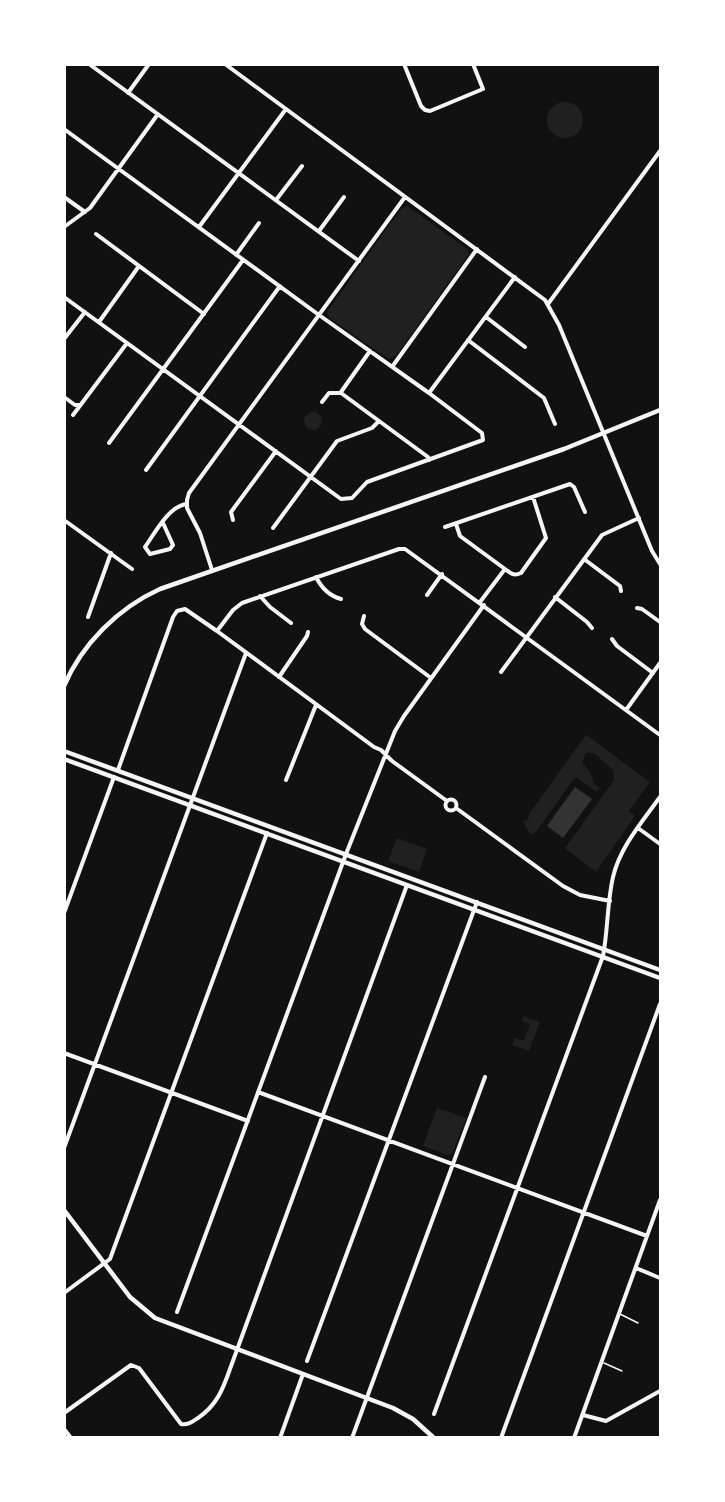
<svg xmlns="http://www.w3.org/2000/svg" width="725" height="1502" font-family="Bitter,serif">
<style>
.green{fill:#202020}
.water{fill:#333}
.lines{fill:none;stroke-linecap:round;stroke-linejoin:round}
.service{stroke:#f5f5f5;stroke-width:1.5}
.minor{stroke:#f5f5f5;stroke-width:4}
.tertiary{stroke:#f5f5f5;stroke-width:4.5}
</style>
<rect width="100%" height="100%" fill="#111"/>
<!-- green -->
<path class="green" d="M547 120a18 18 0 1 1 36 0a18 18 0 1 1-36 0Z
M407,206L466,248L469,254L396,356L389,359L329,318L327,312L400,210Z
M304 421a9 9 0 1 1 18 0a9 9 0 1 1-18 0Z
M586,735L650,782L629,811L635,816L596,872L565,848L614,780L613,770L594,753H586L582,762L591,774L594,784L600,788L597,792L575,777L536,832L531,835L523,822L528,819L529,814Z
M397,838L427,849L419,872L388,861Z
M523,1016L540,1022L529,1051L512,1045L515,1038L524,1041L530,1024L522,1021Z
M437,1108L466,1118L452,1154L448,1155L423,1146Z"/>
<!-- water -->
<path class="water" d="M575,787L592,799L563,838L547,826Z"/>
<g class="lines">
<!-- service -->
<path class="service" d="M620,1314L638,1323
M604,1363L622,1371"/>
<!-- minor -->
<path class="minor" d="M89,64L359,261
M225,64L545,300L559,325L652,551L660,564
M404,64L421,106L425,110L430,111L483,89L473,64
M128,93L149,64
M64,129L319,315L429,393L482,433L483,440L367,482L352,498L341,499L64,297
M64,197L85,212
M276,200L302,166
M64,227L90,208L158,114
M199,227L286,109
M319,231L344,197
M96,234L204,314
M236,255L259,223
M548,304L660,151
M486,317L525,347
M99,322L139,266
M64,339L85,312
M468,340L544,398L555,424
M392,367L477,249
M341,392L370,351
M429,393L515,277
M64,397L75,405H80
M322,402L329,393H341L428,457L429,460
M73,415L127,343
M109,443L243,260
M146,470L280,286
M64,520L132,569
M233,520L231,512L276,451
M163,523L173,545L170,549L150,554L145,547C155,533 168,507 186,504
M456,524L460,536L505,569L480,602
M445,527L570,484L574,487L585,512
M273,528L337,441L372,428L379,421
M584,559L620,586L621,591
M505,569C511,574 514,576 521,573L546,538L533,497
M212,570L200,533L187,508V500L189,493L405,197
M316,577C321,587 330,596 341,599
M427,595L442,574
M260,596L270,607L291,623
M555,597L587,622L592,628
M637,608L642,609L660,622
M364,616L362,624L365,629L431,678
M88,617L111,553
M217,631L233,610L242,603L399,549H405L660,735
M612,639L617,646L653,673
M501,672L602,535L639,518
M279,677L307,636L308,632
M626,710L660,663
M118,770L173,617L177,611L185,609L217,631L374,747L381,750L392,761L447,801
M286,780L316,705
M445.5 805a5.5 5.5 0 1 1 11 0a5.5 5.5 0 1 1-11 0Z
M456,808L563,886L580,895L610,901
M638,828L660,844
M64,913L114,777
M64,1053L248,1121
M258,1092L647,1236
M64,1148L246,653
M636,1268L660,1278
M64,1293L110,1259L267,833
M177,1312L346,854L395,731L404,716L484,605
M307,1361L477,902
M64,1413L131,1365L139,1368L181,1424C188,1425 192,1422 198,1418C217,1405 223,1389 230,1369L407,885
M434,1414L603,956C608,930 607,903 613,877C620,847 642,822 660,797
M583,1415L606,1421L660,1391
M64,1429L71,1438
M280,1438L303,1374
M352,1438L485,1077
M501,1438L660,1004
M574,1438L660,1200"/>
<!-- tertiary -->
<path class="tertiary" d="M64,686C82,644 118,608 160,589L564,449L660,410
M64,751L660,970
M64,759L660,978
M64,1210L130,1297L155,1318L393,1408L413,1419L434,1438"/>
</g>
<!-- border -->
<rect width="725" height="1502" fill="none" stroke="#ffffff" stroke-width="132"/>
</svg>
